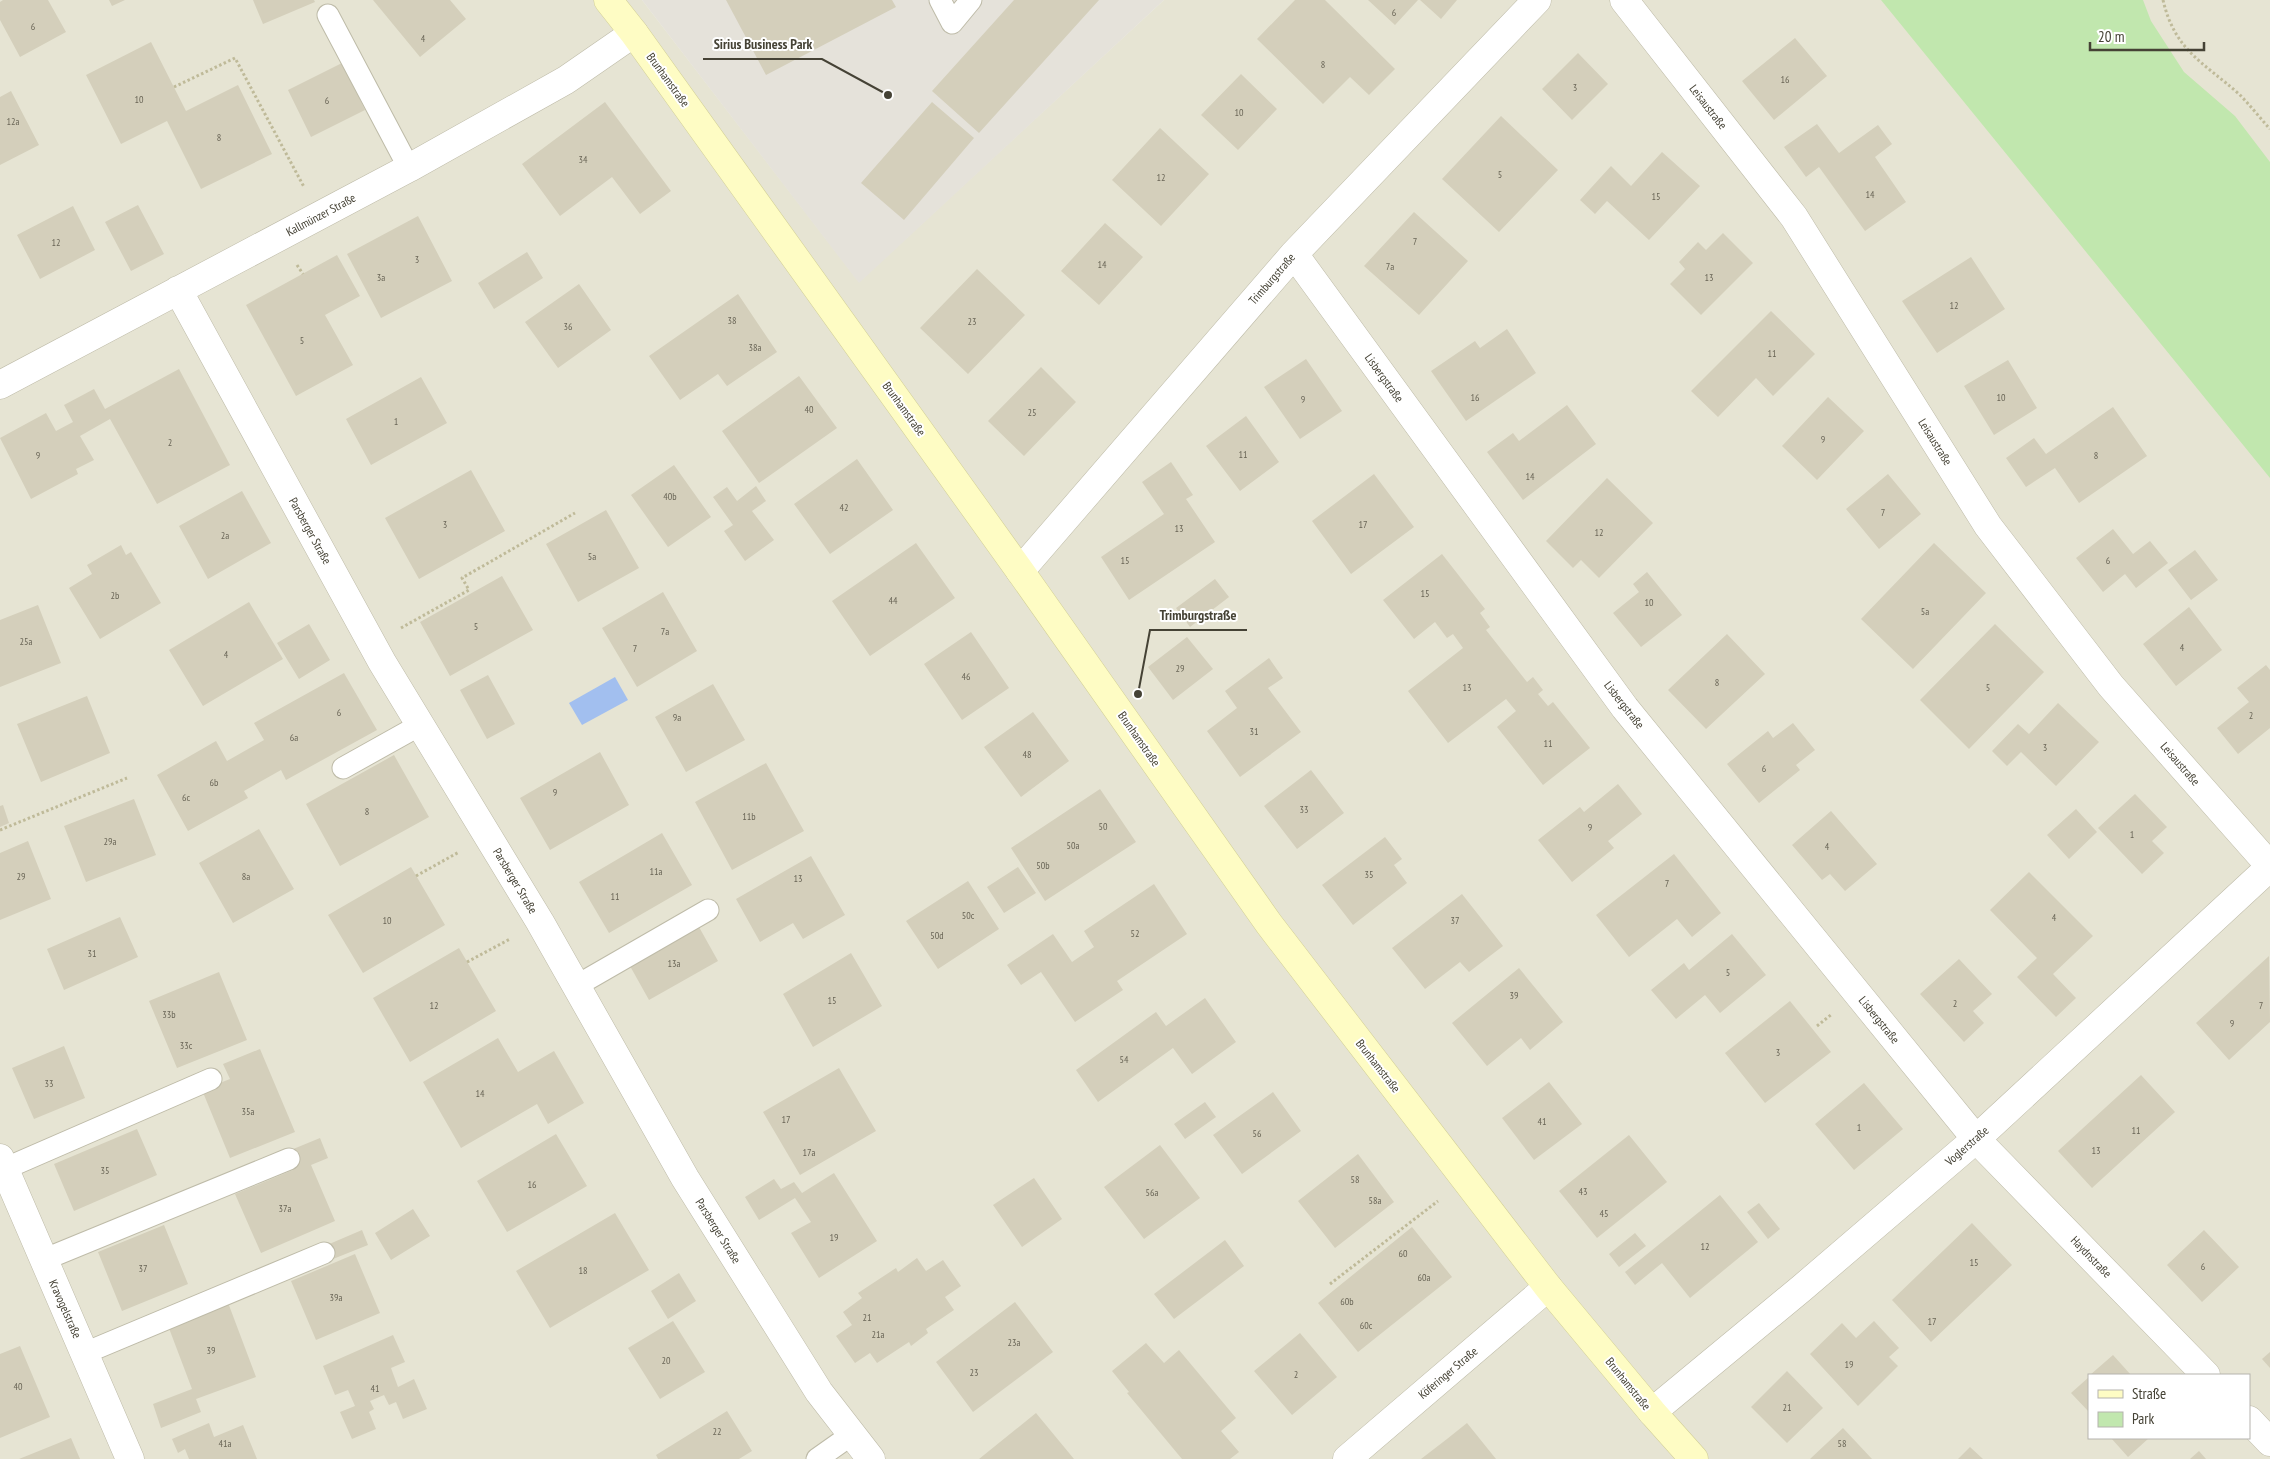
<svg xmlns="http://www.w3.org/2000/svg" width="2270" height="1459" font-family="'PT Sans Narrow',sans-serif">
<style>
.residential{fill:#e6e4d3;fill-rule:evenodd}
.industrial{fill:#e5e2da}
.green{fill:#c1e7ae}
.water{fill:#a2bfef}
.building{fill:#d4cfbb}
.lines{fill:none;stroke-linecap:round;stroke-linejoin:round}
.lane-casing{stroke:#bebba8;stroke-width:23}
.street-casing{stroke:#bebba8;stroke-width:29}
.secondary-casing{stroke:#d2cf96;stroke-width:29}
.path{stroke:#bfba99;stroke-width:3;stroke-dasharray:2.5 2.5;stroke-linecap:butt}
.lane{stroke:#fff;stroke-width:21}
.street{stroke:#fff;stroke-width:28}
.secondary{stroke:#fefcc4;stroke-width:28}
.labels{text-anchor:middle;stroke-width:4;stroke-linejoin:round;paint-order:stroke}
.number-label{font-size:10px;fill:#696556}
.street-label{font-size:12px;fill:#454235;stroke:#fff}
.leader{fill:none;stroke:#454235;stroke-width:2}
.callout-dot{fill:#454235;stroke:#fff;stroke-width:2}
.callout-label{font-size:14px;text-anchor:middle;font-weight:bold;fill:#454235;stroke:#fff;stroke-width:4;stroke-linejoin:round;paint-order:stroke}
</style>
<rect width="100%" height="100%" fill="#f2f1e5"/>
<!-- residential -->
<path class="residential" d="M0,0H642L859,282L1164,0H2270V1459H0ZM2089,1375H2249V1438H2089Z"/>
<!-- industrial -->
<path class="industrial" d="M642,0H1164L859,283Z"/>
<!-- green -->
<path class="green" d="M1881,0H2143L2151,21L2184,72L2235,116L2270,162V478Z"/>
<!-- water -->
<path class="water" d="M615,677L628,700L582,725L569,703Z"/>
<!-- building -->
<path class="building" d="M3,0H48L66,32L20,57L0,20V2Z
M109,0H125L112,6Z
M253,0H314L315,2L263,24Z
M373,0H450L466,19L420,57Z
M726,0H892L896,7L766,75Z
M1014,0H1099L979,133L932,91Z
M1295,0H1325L1395,69L1369,95L1350,77L1323,104L1257,39Z
M1368,0H1418L1395,25Z
M1420,0H1457L1441,19Z
M1795,38L1827,76L1774,120L1742,81Z
M151,42L186,111L238,85L272,154L201,189L167,121L121,144L86,75Z
M1578,53L1608,84L1572,120L1542,89Z
M342,63L365,110L311,137L288,90Z
M1241,74L1277,109L1238,150L1201,115Z
M11,91L39,145L0,165V97Z
M605,102L671,191L640,214L612,177L560,216L522,164Z
M932,102L974,138L904,220L861,183Z
M1501,116L1558,170L1499,232L1442,179Z
M1817,124L1839,153L1878,125L1892,144L1875,157L1906,202L1865,231L1819,167L1806,177L1784,147Z
M1160,128L1209,174L1161,226L1112,180Z
M1662,152L1700,186L1649,240L1607,201L1595,214L1580,200L1611,166L1631,186Z
M138,205L164,254L131,271L105,222Z
M73,206L95,250L40,279L17,235Z
M1414,212L1468,261L1419,315L1364,266Z
M418,216L452,281L381,318L347,254Z
M1105,223L1143,257L1099,305L1061,271Z
M1723,233L1753,263L1701,315L1670,284L1685,269L1679,262L1698,242L1706,250Z
M527,252L543,278L494,309L478,283Z
M337,255L360,296L325,315L353,365L296,396L246,305Z
M1971,257L2005,309L1937,353L1902,301Z
M977,269L1025,315L968,374L920,328Z
M579,284L611,330L558,368L525,322Z
M738,294L777,352L727,386L718,374L680,400L649,356Z
M1771,311L1815,354L1773,396L1756,378L1718,417L1691,391Z
M1507,329L1536,373L1466,421L1431,371L1475,341L1480,348Z
M1306,359L1342,411L1300,439L1264,387Z
M2008,360L2037,408L1994,435L1964,386Z
M1041,367L1076,402L1024,456L988,421Z
M179,369L230,465L157,504L110,419L80,436L94,460L76,469L78,474L31,499L0,438L46,413L56,431L73,422L64,405L94,389L105,409Z
M799,376L837,428L759,483L722,431Z
M421,377L447,423L371,465L346,419Z
M1828,397L1864,431L1817,480L1782,446Z
M1567,405L1596,444L1523,500L1487,452L1513,433L1519,441Z
M2113,407L2147,456L2079,503L2055,468L2026,487L2006,458L2034,438L2046,454Z
M1246,416L1279,462L1240,491L1206,446Z
M857,459L893,510L830,554L794,504Z
M1171,462L1193,495L1186,499L1215,542L1129,600L1101,557L1164,514L1142,482Z
M674,465L711,517L668,547L631,495Z
M471,470L505,531L419,579L385,518Z
M1374,474L1414,527L1351,574L1312,521Z
M1888,474L1921,514L1879,549L1846,509Z
M1607,478L1653,523L1599,578L1581,560L1573,568L1546,541Z
M756,486L766,501L752,511L774,540L745,561L724,531L733,525L713,497L727,487L737,501Z
M242,491L271,543L208,579L179,526Z
M606,510L639,568L578,602L546,544Z
M2113,529L2133,554L2150,541L2168,563L2136,588L2125,574L2103,592L2076,558Z
M916,543L955,598L870,656L832,601Z
M1934,543L1986,593L1913,669L1861,619Z
M121,545L126,555L131,552L161,603L100,639L69,588L92,574L87,565Z
M2195,550L2218,580L2191,600L2168,570Z
M1442,554L1485,609L1480,613L1490,627L1486,630L1527,682L1533,677L1543,690L1538,694L1548,706L1553,702L1590,748L1543,785L1497,727L1516,711L1506,699L1448,743L1408,691L1463,648L1453,634L1447,638L1435,622L1414,639L1383,600Z
M1647,572L1682,615L1641,647L1613,613L1639,592L1633,584Z
M502,576L533,630L450,676L420,622Z
M1215,579L1229,597L1190,627L1176,608Z
M663,592L697,651L637,687L602,628Z
M249,602L283,659L203,706L169,650Z
M38,605L61,663L0,687V620Z
M2189,607L2222,650L2176,686L2143,644Z
M309,624L330,660L299,679L277,643Z
M1995,624L2044,672L1969,749L1920,700Z
M971,632L1009,688L962,720L924,664Z
M1727,634L1765,674L1706,729L1668,690Z
M1187,637L1213,669L1173,700L1148,667Z
M1269,658L1283,678L1268,688L1301,732L1240,777L1207,731L1237,708L1225,691Z
M2266,665L2270,670V728L2238,754L2217,728L2249,702L2237,688Z
M344,673L377,730L286,780L281,770L244,791L248,798L188,831L157,775L216,741L227,761L264,740L254,723Z
M488,675L515,724L487,739L460,690Z
M713,684L745,740L686,772L655,717Z
M87,696L110,753L41,782L17,724Z
M2058,703L2099,742L2056,786L2021,752L2007,766L1992,751L2018,724L2029,734Z
M1033,712L1069,761L1021,797L984,747Z
M1793,723L1815,750L1796,765L1800,770L1759,803L1727,764L1768,731L1773,738Z
M600,752L629,805L550,850L520,798Z
M394,755L429,817L340,866L306,804Z
M766,763L804,831L732,870L695,802Z
M1311,770L1344,813L1297,849L1264,806Z
M1618,784L1642,814L1608,841L1614,848L1572,882L1538,840L1580,807L1584,812Z
M1100,789L1136,842L1045,901L1011,848Z
M2135,794L2167,827L2152,841L2164,853L2142,874L2098,828Z
M134,799L156,855L86,882L64,826Z
M3,805L9,823L0,827V806Z
M2076,809L2097,832L2069,859L2047,835Z
M1831,811L1877,864L1845,891L1830,874L1822,880L1792,845Z
M259,829L294,889L233,923L199,863Z
M662,833L692,885L609,933L579,882Z
M1385,837L1402,859L1394,865L1407,883L1353,925L1322,885Z
M28,841L51,899L0,920V853Z
M1674,854L1721,913L1692,937L1677,919L1629,957L1596,915Z
M811,856L845,915L803,939L793,923L760,942L736,899Z
M411,867L445,925L363,973L328,915Z
M1018,867L1036,893L1004,913L987,887Z
M2029,872L2093,936L2053,974L2076,998L2056,1017L2017,977L2037,958L1990,910Z
M968,881L999,929L938,969L906,921Z
M1154,884L1187,934L1117,981L1123,990L1075,1022L1041,972L1021,985L1007,965L1053,934L1072,962L1094,947L1084,931Z
M1462,894L1503,946L1469,972L1460,962L1425,989L1392,948Z
M120,917L138,957L64,990L47,949Z
M699,927L718,961L649,1000L630,966Z
M1732,934L1766,975L1720,1013L1705,995L1676,1019L1651,990L1684,963L1689,970Z
M459,948L496,1011L410,1062L373,998Z
M851,953L882,1006L813,1047L783,994Z
M2269,956L2270,1022L2229,1060L2196,1023Z
M1959,959L1992,994L1973,1011L1984,1023L1964,1042L1920,994Z
M1519,968L1563,1022L1530,1050L1521,1038L1487,1066L1452,1023Z
M219,972L247,1040L177,1068L149,1001Z
M1205,998L1236,1042L1192,1074L1173,1048L1098,1102L1076,1070L1156,1012L1166,1026Z
M1790,1001L1831,1052L1765,1103L1725,1053Z
M498,1038L518,1072L554,1051L584,1103L548,1124L537,1104L461,1148L423,1082Z
M64,1046L85,1098L34,1119L12,1068Z
M260,1049L295,1132L230,1158L202,1090L230,1079L223,1064Z
M839,1068L876,1131L800,1175L763,1112Z
M2141,1075L2175,1112L2092,1188L2058,1151Z
M1549,1082L1582,1124L1534,1160L1502,1118Z
M1864,1083L1903,1129L1854,1170L1815,1124Z
M1273,1092L1301,1131L1242,1174L1213,1135Z
M1205,1102L1216,1117L1185,1139L1174,1124Z
M137,1129L157,1175L74,1211L54,1164Z
M556,1134L587,1186L507,1232L477,1181Z
M1629,1135L1667,1182L1597,1238L1559,1191Z
M320,1138L328,1158L311,1165L335,1221L261,1253L235,1194L293,1170L286,1152Z
M1160,1145L1200,1198L1144,1239L1104,1187Z
M1358,1154L1394,1202L1335,1248L1298,1201Z
M834,1173L877,1241L819,1278L791,1233L811,1222L795,1198L759,1220L745,1197L774,1179L781,1189L794,1182L802,1193Z
M1034,1178L1062,1219L1022,1247L993,1205Z
M1720,1195L1758,1242L1690,1298L1662,1263L1635,1285L1625,1272Z
M1759,1203L1780,1229L1768,1239L1747,1212Z
M413,1209L430,1236L391,1260L375,1233Z
M615,1213L649,1270L550,1328L516,1271Z
M1972,1223L2012,1265L1931,1342L1892,1300Z
M164,1225L188,1284L122,1311L98,1252Z
M1412,1227L1452,1277L1358,1352L1318,1303Z
M362,1230L368,1245L333,1259L327,1245Z
M2204,1230L2239,1267L2202,1302L2167,1265Z
M1635,1233L1646,1246L1619,1267L1609,1254Z
M1225,1240L1244,1266L1174,1319L1154,1294Z
M355,1254L380,1313L316,1340L291,1281Z
M917,1258L926,1271L943,1260L961,1286L945,1297L954,1310L926,1329L928,1333L911,1346L909,1342L877,1363L870,1353L855,1363L836,1336L852,1325L843,1312L862,1298L858,1293L896,1268L898,1272Z
M679,1273L696,1301L668,1319L651,1291Z
M227,1300L256,1377L196,1399L201,1412L161,1428L153,1404L192,1389L167,1323Z
M1015,1302L1053,1352L973,1412L936,1362Z
M673,1321L705,1372L660,1399L628,1348Z
M1874,1321L1899,1348L1889,1357L1898,1366L1858,1406L1810,1354L1842,1323L1856,1338Z
M1300,1333L1337,1377L1292,1415L1254,1371Z
M393,1335L405,1362L391,1368L398,1387L414,1379L427,1409L403,1419L396,1402L389,1405L384,1395L370,1401L374,1409L369,1412L376,1429L352,1439L340,1412L355,1406L348,1390L335,1395L323,1366Z
M1146,1343L1164,1363L1179,1350L1236,1418L1221,1431L1239,1452L1230,1459H1182L1127,1393L1129,1392L1112,1371Z
M20,1346L50,1417L0,1438V1354Z
M2270,1352V1368L2262,1359Z
M2113,1355L2131,1375H2090Z
M1787,1371L1823,1408L1787,1443L1751,1407Z
M2089,1377V1412L2071,1393Z
M727,1411L752,1451L739,1459H658L656,1455Z
M1036,1413L1074,1459H979Z
M209,1423L214,1437L243,1425L257,1459H189L185,1449L178,1453L172,1439Z
M1467,1423L1496,1459H1421L1447,1439Z
M1843,1428L1872,1459H1810Z
M71,1438L80,1459H19Z
M2111,1438H2149L2128,1457Z
M1970,1447L1983,1459H1958Z
M2199,1451L2206,1459H2190Z"/>
<g class="lines">
<defs>
<path id="lane" d="M940,0L952,23L971,0
M328,15L409,168
M343,768L420,725
M576,986L708,910
M4,1169L211,1079
M43,1260L289,1159
M85,1353L324,1253
M817,1459L851,1435"/>
<path id="street" d="M1624,0L1794,217L1988,526L2111,686L2270,866
M1294,254L1625,708L1976,1139L2206,1375
M178,290L382,662L540,922L685,1178L819,1392L871,1459
M0,385L409,168L566,80L634,33
M1020,571L1294,254L1537,0
M0,1158L130,1459
M1652,1412L1802,1288L1976,1139L2270,867
M2249,1420L2270,1442
M1347,1459L1548,1287"/>
<path id="secondary" d="M608,0L634,33L1020,571L1269,924L1548,1287L1652,1412L1694,1459"/>
</defs>
<!-- lane casing -->
<use href="#lane" class="lane-casing"/>
<!-- street casing -->
<use href="#street" class="street-casing"/>
<!-- secondary casing -->
<use href="#secondary" class="secondary-casing"/>
<!-- path -->
<path class="path" d="M2163,0C2175,51 2203,62 2239,94C2250,105 2260,118 2270,129
M174,87L235,58L304,187
M297,265L303,274
M401,628L469,590L462,578L575,513
M0,830L127,778
M416,876L459,852
M467,962L510,939
M1817,1026L1832,1014
M1330,1284L1438,1201"/>
<!-- lane -->
<use href="#lane" class="lane"/>
<!-- street -->
<use href="#street" class="street"/>
<!-- secondary -->
<use href="#secondary" class="secondary"/>
</g>
<g class="labels">
<!-- number labels -->
<g class="number-label">
<text x="1394" y="16">6</text>
<text x="33" y="30">6</text>
<text x="423" y="42">4</text>
<text x="1323" y="68">8</text>
<text x="1785" y="83">16</text>
<text x="1575" y="91">3</text>
<text x="139" y="103">10</text>
<text x="327" y="104">6</text>
<text x="1239" y="116">10</text>
<text x="13" y="125">12a</text>
<text x="219" y="141">8</text>
<text x="583" y="163">34</text>
<text x="1500" y="178">5</text>
<text x="1161" y="181">12</text>
<text x="1870" y="198">14</text>
<text x="1656" y="200">15</text>
<text x="1415" y="245">7</text>
<text x="56" y="246">12</text>
<text x="417" y="263">3</text>
<text x="1102" y="268">14</text>
<text x="1390" y="270">7a</text>
<text x="381" y="281">3a</text>
<text x="1709" y="281">13</text>
<text x="1954" y="309">12</text>
<text x="732" y="324">38</text>
<text x="972" y="325">23</text>
<text x="568" y="330">36</text>
<text x="302" y="344">5</text>
<text x="755" y="351">38a</text>
<text x="1772" y="357">11</text>
<text x="1475" y="401">16</text>
<text x="2001" y="401">10</text>
<text x="1303" y="403">9</text>
<text x="809" y="413">40</text>
<text x="1032" y="416">25</text>
<text x="396" y="425">1</text>
<text x="1823" y="443">9</text>
<text x="170" y="446">2</text>
<text x="1243" y="458">11</text>
<text x="38" y="459">9</text>
<text x="2096" y="459">8</text>
<text x="1530" y="480">14</text>
<text x="670" y="500">40b</text>
<text x="844" y="511">42</text>
<text x="1883" y="516">7</text>
<text x="445" y="528">3</text>
<text x="1363" y="528">17</text>
<text x="1179" y="532">13</text>
<text x="1599" y="536">12</text>
<text x="225" y="539">2a</text>
<text x="592" y="560">5a</text>
<text x="1125" y="564">15</text>
<text x="2108" y="564">6</text>
<text x="1425" y="597">15</text>
<text x="115" y="599">2b</text>
<text x="893" y="604">44</text>
<text x="1649" y="606">10</text>
<text x="1925" y="615">5a</text>
<text x="476" y="630">5</text>
<text x="665" y="635">7a</text>
<text x="26" y="645">25a</text>
<text x="2182" y="651">4</text>
<text x="635" y="652">7</text>
<text x="226" y="658">4</text>
<text x="1180" y="672">29</text>
<text x="966" y="680">46</text>
<text x="1717" y="686">8</text>
<text x="1467" y="691">13</text>
<text x="1988" y="691">5</text>
<text x="339" y="716">6</text>
<text x="2251" y="719">2</text>
<text x="677" y="721">9a</text>
<text x="1254" y="735">31</text>
<text x="294" y="741">6a</text>
<text x="1548" y="747">11</text>
<text x="2045" y="751">3</text>
<text x="1027" y="758">48</text>
<text x="1764" y="772">6</text>
<text x="214" y="786">6b</text>
<text x="555" y="796">9</text>
<text x="186" y="801">6c</text>
<text x="1304" y="813">33</text>
<text x="367" y="815">8</text>
<text x="749" y="820">11b</text>
<text x="1103" y="830">50</text>
<text x="1590" y="831">9</text>
<text x="2132" y="838">1</text>
<text x="110" y="845">29a</text>
<text x="1073" y="849">50a</text>
<text x="1827" y="850">4</text>
<text x="1043" y="869">50b</text>
<text x="656" y="875">11a</text>
<text x="1369" y="878">35</text>
<text x="21" y="880">29</text>
<text x="246" y="880">8a</text>
<text x="798" y="882">13</text>
<text x="1667" y="887">7</text>
<text x="615" y="900">11</text>
<text x="968" y="919">50c</text>
<text x="2054" y="921">4</text>
<text x="387" y="924">10</text>
<text x="1455" y="924">37</text>
<text x="1135" y="937">52</text>
<text x="937" y="939">50d</text>
<text x="92" y="957">31</text>
<text x="674" y="967">13a</text>
<text x="1728" y="976">5</text>
<text x="1514" y="999">39</text>
<text x="832" y="1004">15</text>
<text x="1955" y="1007">2</text>
<text x="434" y="1009">12</text>
<text x="2261" y="1009">7</text>
<text x="169" y="1018">33b</text>
<text x="2232" y="1027">9</text>
<text x="186" y="1049">33c</text>
<text x="1778" y="1056">3</text>
<text x="1124" y="1063">54</text>
<text x="49" y="1087">33</text>
<text x="480" y="1097">14</text>
<text x="248" y="1115">35a</text>
<text x="786" y="1123">17</text>
<text x="1542" y="1125">41</text>
<text x="1859" y="1131">1</text>
<text x="2136" y="1134">11</text>
<text x="1257" y="1137">56</text>
<text x="2096" y="1154">13</text>
<text x="809" y="1156">17a</text>
<text x="105" y="1174">35</text>
<text x="1355" y="1183">58</text>
<text x="532" y="1188">16</text>
<text x="1583" y="1195">43</text>
<text x="1152" y="1196">56a</text>
<text x="1375" y="1204">58a</text>
<text x="285" y="1212">37a</text>
<text x="1604" y="1217">45</text>
<text x="834" y="1241">19</text>
<text x="1705" y="1250">12</text>
<text x="1403" y="1257">60</text>
<text x="1974" y="1266">15</text>
<text x="2203" y="1270">6</text>
<text x="143" y="1272">37</text>
<text x="583" y="1274">18</text>
<text x="1424" y="1281">60a</text>
<text x="336" y="1301">39a</text>
<text x="1347" y="1305">60b</text>
<text x="867" y="1321">21</text>
<text x="1932" y="1325">17</text>
<text x="1366" y="1329">60c</text>
<text x="878" y="1338">21a</text>
<text x="1014" y="1346">23a</text>
<text x="211" y="1354">39</text>
<text x="666" y="1364">20</text>
<text x="1849" y="1368">19</text>
<text x="974" y="1376">23</text>
<text x="1296" y="1378">2</text>
<text x="18" y="1390">40</text>
<text x="375" y="1392">41</text>
<text x="1787" y="1411">21</text>
<text x="717" y="1435">22</text>
<text x="225" y="1447">41a</text>
<text x="1842" y="1447">58</text>
</g>
<!-- street labels -->
<g class="street-label">
<text transform="translate(668 80) rotate(54)" y="4">Brunhamstraße</text>
<text transform="translate(1708 107) rotate(52)" y="4">Leisaustraße</text>
<text transform="translate(321 215) rotate(-28)" y="4">Kallmünzer Straße</text>
<text transform="translate(1272 279) rotate(-49)" y="4">Trimburgstraße</text>
<text transform="translate(1384 378) rotate(54)" y="4">Lisbergstraße</text>
<text transform="translate(904 409) rotate(54)" y="4">Brunhamstraße</text>
<text transform="translate(1935 442) rotate(58)" y="4">Leisaustraße</text>
<text transform="translate(310 531) rotate(61)" y="4">Parsberger Straße</text>
<text transform="translate(1624 705) rotate(52)" y="4">Lisbergstraße</text>
<text transform="translate(1139 739) rotate(55)" y="4">Brunhamstraße</text>
<text transform="translate(2180 764) rotate(49)" y="4">Leisaustraße</text>
<text transform="translate(515 881) rotate(59)" y="4">Parsberger Straße</text>
<text transform="translate(1879 1020) rotate(51)" y="4">Lisbergstraße</text>
<text transform="translate(1378 1066) rotate(52)" y="4">Brunhamstraße</text>
<text transform="translate(1967 1146) rotate(-41)" y="4">Voglerstraße</text>
<text transform="translate(718 1231) rotate(58)" y="4">Parsberger Straße</text>
<text transform="translate(2091 1257) rotate(46)" y="4">Haydnstraße</text>
<text transform="translate(65 1309) rotate(66)" y="4">Kravogelstraße</text>
<text transform="translate(1448 1373) rotate(-40)" y="4">Köferinger Straße</text>
<text transform="translate(1628 1384) rotate(51)" y="4">Brunhamstraße</text>
</g>
</g>
<!-- callouts -->
<path class="leader" d="M888 95L822 59H703M1138 694L1150 630H1247"/>
<g class="callout-dot">
<circle cx="888" cy="95" r="5"/>
<circle cx="1138" cy="694" r="5"/>
</g>
<g class="callout-label">
<text x="763" y="49">Sirius Business Park</text>
<text x="1198" y="620">Trimburgstraße</text>
</g>
<!-- legend -->
<rect x="2088" y="1374" width="162" height="65" fill="#ffffff" stroke="#b5b3ae"/>
<rect x="2098" y="1390" width="25" height="8" fill="#fefcc4" stroke="#b5b3ae"/>
<text x="2132" y="1399" font-size="15" fill="#454235">Straße</text>
<rect x="2098" y="1412" width="25" height="15" fill="#c1e7ae" stroke="#b5b3ae"/>
<text x="2132" y="1424" font-size="15" fill="#454235">Park</text>
<!-- scale -->
<path d="M2090 42v8h114v-8" fill="none" stroke="#454235" stroke-width="2.5"/>
<text x="2098" y="42" font-size="15" fill="#454235" stroke="#ffffff" stroke-width="4" paint-order="stroke">20 m</text>
</svg>
